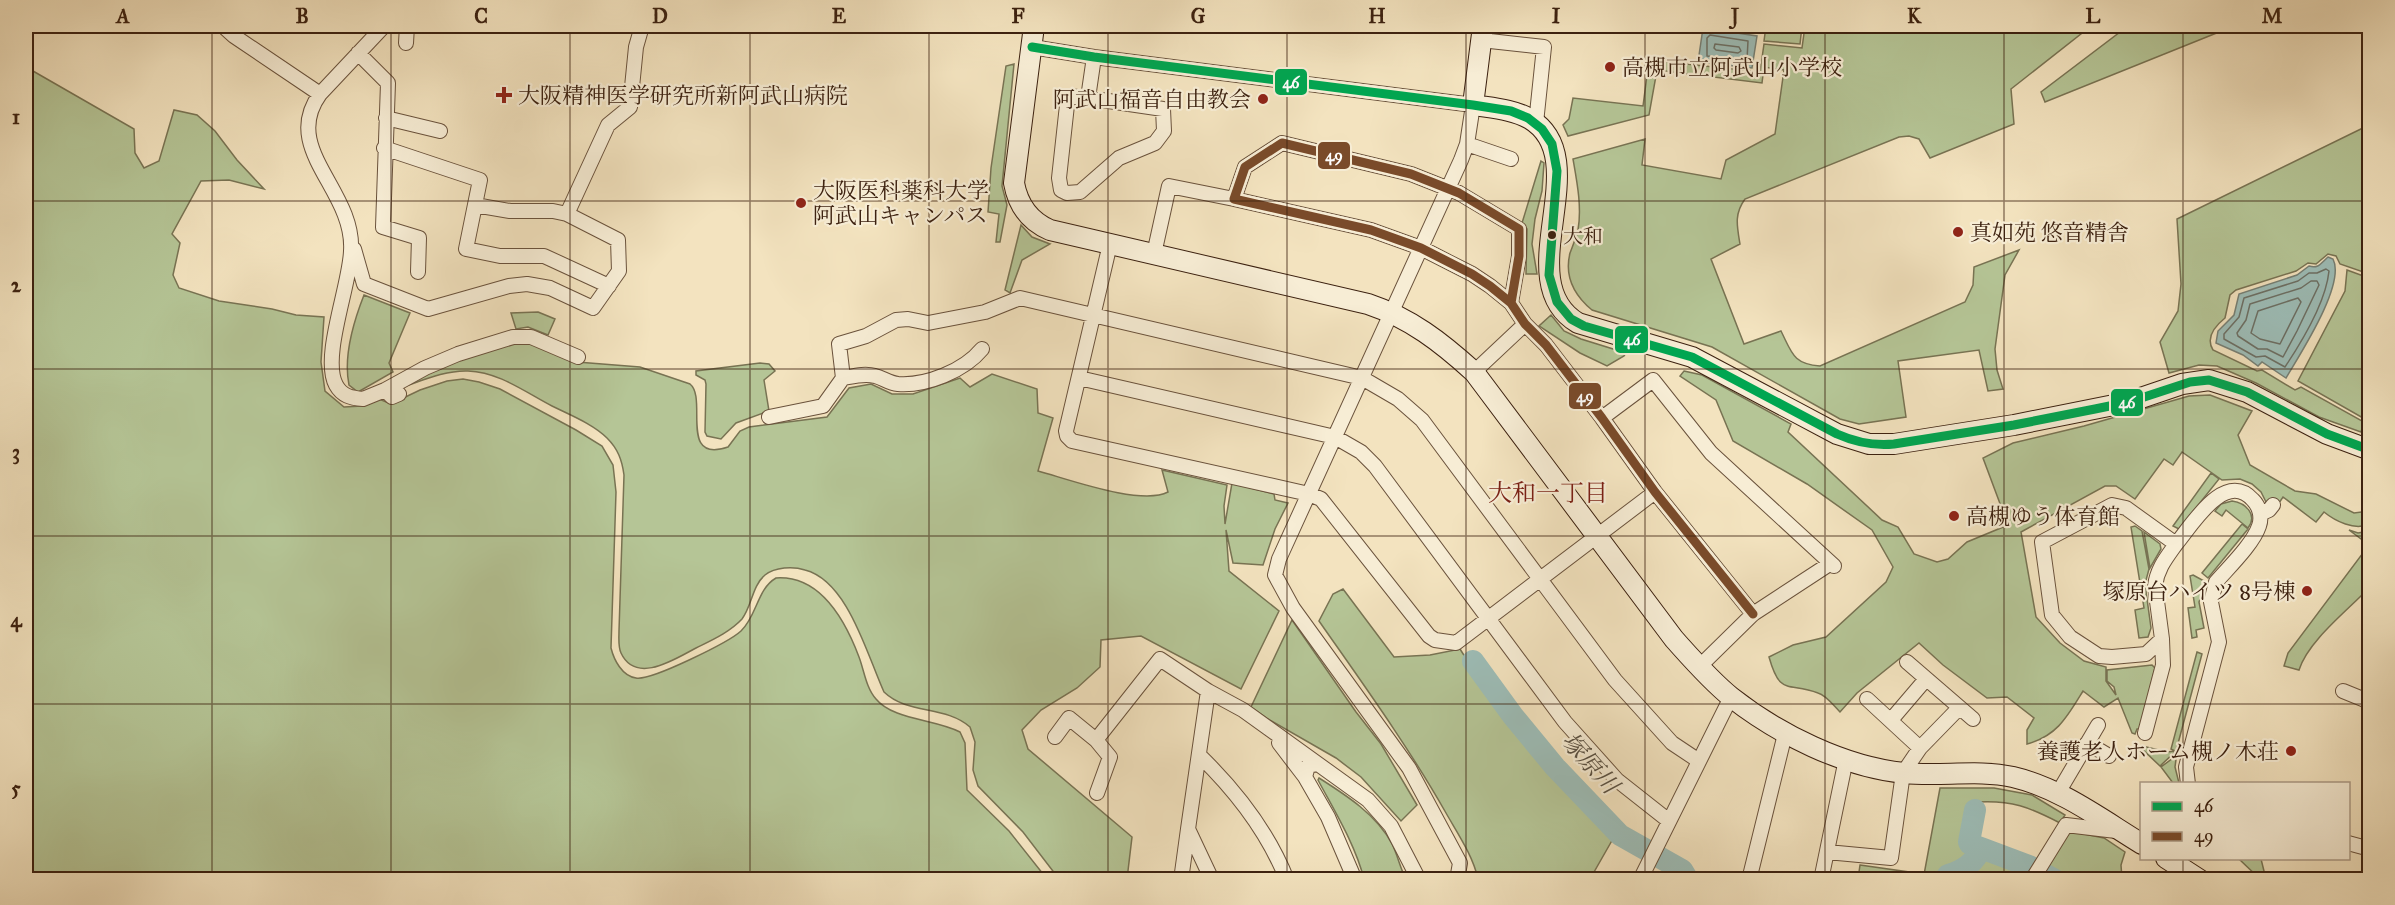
<svg xmlns="http://www.w3.org/2000/svg" width="2395" height="905" font-family="'IM FELL Great Primer','Noto Serif JP',serif">
<style>
.green{fill:#b5c596;stroke:#787353;stroke-width:1.5}
.water{fill:#9dbdb7;stroke:#767f74;stroke-width:1.5}
.lines{fill:none;stroke-linecap:round;stroke-linejoin:round}
.shore{stroke:#6c6f64;stroke-width:1.5}
.river{stroke:#9dbdb7;stroke-width:22}
.street-casing{stroke:#6a523c;stroke-width:16}
.secondary-casing{stroke:#3c2110;stroke-width:22}
.street{stroke:#f7edd5;stroke-width:14}
.secondary{stroke:#f7edd5;stroke-width:20}
.bus-1-casing{stroke:#f7edd5;stroke-width:14}
.bus-2-casing{stroke:#f7edd5;stroke-width:14}
.bus-1{stroke:#00a651;stroke-width:9}
.bus-2{stroke:#7a4b2a;stroke-width:9}
.grid{fill:none;stroke:#3c2110;stroke-width:1.5;stroke-opacity:0.55}
.poi-dot{fill:#8f2418;stroke:#f7edd5;stroke-width:2}
.bus-dot{fill:#3c2110;stroke:#f7edd5;stroke-width:2}
.labels{text-anchor:middle;stroke-width:4.5;stroke-linejoin:round;paint-order:stroke}
.bus-label{font-size:20px;fill:#3c2110;stroke:#f7edd5;text-anchor:start}
.poi-label{font-size:22px;fill:#3c2110;stroke:#f7edd5;text-anchor:start}
.neighbourhood-label{font-size:24px;fill:#7a1f14;stroke:#f7edd5}
.water-label{font-size:24px;font-style:italic;fill:#595042;stroke:#f7edd5}
.line-badge{stroke:#f7edd5;stroke-width:2}
.badge-label{font-size:16px;text-anchor:middle;font-weight:bold;fill:#fff}
.neatline{fill:none;stroke:#3c2110;stroke-width:2}
.grid-label{font-size:20px;text-anchor:middle;font-weight:bold;fill:#3c2110}
</style>
<rect width="100%" height="100%" fill="#f3e3bf"/>
<filter id="stains"><feTurbulence type="fractalNoise" baseFrequency=".00333" numOctaves="4"/><feColorMatrix values="0 0 0 0 .2 0 0 0 0 .09 0 0 0 0 .02 0 0 0 .5 -.17"/></filter>
<radialGradient id="worn" r=".72"><stop offset=".6" stop-color="#630" stop-opacity="0"/><stop offset="1" stop-color="#630" stop-opacity=".3"/></radialGradient>
<!-- green -->
<path class="green" d="M1766,26H1802L1800,44L1764,41Z
M1805,26H2091L2011,89L2014,124L1930,158L1919,139L1909,136L1899,137L1745,199C1734,214 1737,226 1740,244L1711,259L1744,344L1781,331C1792,353 1793,364 1820,366L1965,302L1973,285L1974,267L2019,250L2005,275L1995,349L1997,370L2003,389L1988,391L1979,350L1898,361L1906,417L1859,424L1840,419L1712,347L1592,310C1574,295 1564,277 1570,253C1573,245 1576,238 1578,230C1582,207 1577,182 1573,159L1645,139L1642,165L1721,179L1726,160L1775,134L1784,70L1764,67L1762,83L1657,70L1649,115L1568,136L1563,125L1569,119L1573,98L1643,106L1649,60L1760,72L1764,44L1802,48Z
M2128,26H2234L2045,102L2041,92Z
M1014,64L1002,186L1007,205L1000,242H996L999,214L988,212L991,168L1006,66Z
M26,67L134,129L135,153L144,168L159,161L174,110L197,115L215,131L237,160L264,189L229,180L201,181L172,234L180,243L173,275L179,288L219,301L272,309L296,315L324,317L321,362L325,391L344,407L362,406L379,399L391,404L420,390L447,381L463,379L479,382L500,389L576,430L602,446L613,465L616,492L611,648C614,660 622,676 636,678C651,681 729,642 741,631C757,616 757,589 776,578C820,575 845,620 859,657C864,670 866,688 876,699C893,720 935,719 960,732L965,743L967,790L1009,831L1047,879H26Z
M2369,125V274L2340,264L2336,256L2328,254L2316,264L2308,263L2296,271L2236,290L2230,295L2225,318C2215,326 2205,337 2213,350L2257,371L2262,370L2295,390L2301,387L2364,422L2361,432L2319,417L2256,383L2217,366L2199,365L2169,373L2160,342L2178,311L2181,284L2177,219Z
M1541,161L1544,163L1542,191L1535,219L1532,244L1537,274H1526L1527,229L1522,223Z
M1021,225L1032,237L1050,244L1022,260L1010,293L1005,290Z
M2347,270L2369,278L2370,360L2363,418L2298,381L2345,291Z
M364,295L410,313L389,363L393,372L358,392L349,385C343,356 353,323 364,295Z
M538,312L555,319L548,335L528,327L516,329L511,313Z
M1551,315L1564,331L1581,339L1626,353L1624,356L1607,366L1580,353L1539,326Z
M514,341L533,344L577,362L640,367L690,384C708,398 678,464 728,447L740,431L749,427L827,417L849,388L871,384L892,394H913L960,378L970,387L992,374L1037,389L1038,413L1053,418L1038,471C1068,479 1141,506 1168,492L1162,470L1227,485L1224,506L1225,524L1232,483L1274,494L1275,500L1288,503L1275,529L1263,565L1233,563L1226,530L1229,571L1279,611L1241,689L1141,636L1101,640L1100,667L1077,688L1041,710L1022,730L1028,749L1132,837L1127,879H1059L1023,832L978,786L973,770L975,742L970,727C945,705 908,715 884,692C867,655 848,581 805,570C793,566 775,567 765,575C752,586 752,606 742,619C730,632 712,640 696,648C675,659 636,685 621,653C618,647 619,638 619,631L624,475C622,460 618,449 607,438C593,424 570,415 552,406C525,392 499,372 468,371C444,370 419,382 397,389L444,365Z
M760,363L769,364L775,371L764,380L769,411L736,423L721,439L707,436L705,432L706,384L705,380L696,375V371Z
M1684,371L1702,375L1791,424L1788,432L1882,520L1898,527L1914,554L1937,562L1948,559L1967,542L2008,525L1983,458L2013,443L2084,426L2189,396L2210,395L2252,411L2238,435L2250,465L2295,491L2316,494L2354,513L2369,511V524C2355,531 2335,521 2324,512L2316,522L2283,497L2279,503L2267,504L2261,492L2252,484L2240,479L2222,480L2182,452L2173,465L2164,459L2135,499L2116,486H2105L2021,532L2036,617L2060,643L2084,661L2106,667V681L2116,695L2114,687L2107,681V670L2152,665L2155,668L2140,729H2137L2135,734L2132,733L2118,698L2104,707L2083,691C2067,717 2057,736 2027,744V730L2034,718L2007,697L1987,698L1943,665L1919,643L1857,693L1840,712C1834,706 1826,695 1818,693C1787,682 1780,696 1769,657L1793,645L1826,637L1886,582L1893,567L1872,530L1807,484L1733,441L1716,400L1680,376Z
M2211,473L2219,479L2179,529L2173,526Z
M2232,501C2246,503 2258,515 2248,528L2226,510L2222,516L2215,511L2221,504Z
M2242,524L2248,529L2208,578L2202,573Z
M2135,526L2142,531L2149,569L2145,584L2151,628L2148,637L2139,638L2135,610L2144,608L2131,527Z
M2349,530L2358,533L2369,531V588C2348,610 2308,641 2299,670L2284,666L2288,653L2369,545Z
M2144,532L2160,544L2161,549L2150,568Z
M2193,575L2206,582L2199,602L2204,628L2196,630L2197,637L2192,638L2188,608L2195,607L2190,576Z
M1343,589L1394,657L1430,655L1460,649C1476,674 1491,699 1508,722C1538,765 1575,802 1614,837L1590,879H1478C1473,856 1458,834 1446,813C1408,746 1363,684 1319,621L1333,594Z
M1292,620L1356,712L1381,744L1417,805L1401,821L1361,777L1336,758L1268,719L1251,707Z
M2197,652L2202,654L2176,751L2160,766L2142,749V746L2167,752L2175,751L2171,749Z
M2177,752L2175,767L2179,783H2173L2161,767L2173,758Z
M1319,778C1346,795 1377,815 1392,844C1398,856 1400,868 1406,879H1364C1355,844 1335,812 1318,780Z
M1940,788H1994L2032,795L2065,815L2060,823C2029,807 2012,800 1977,802L1972,809L1966,841C1970,859 2004,865 2019,870H2027L2024,879L1923,880Z
M2069,831L2104,838L2125,852L2121,865L2122,879L2038,880Z
M2239,859H2261L2266,879H2260Z
M1860,865L1923,874L1922,879H1858Z"/>
<!-- water -->
<path class="water" d="M1703,28L1757,36L1752,68L1698,62Z
M2328,257L2333,259C2346,284 2300,354 2286,378L2262,362L2258,366L2243,355L2216,343L2218,331L2234,315L2239,294L2297,275L2309,266C2319,269 2321,263 2328,257Z
M1984,842L2028,857L2029,866L2020,869L1978,854L1976,848L1977,844Z"/>
<g class="lines">
<!-- shore -->
<path class="shore" d="M1710,35L1748,41L1747,60L1707,56V38Z
M1715,44L1739,47L1741,51L1738,53L1716,50L1714,48Z
M2326,269L2329,271C2326,301 2301,343 2285,367L2265,356L2256,357L2224,339V334L2239,317L2244,298L2298,281L2309,273H2317Z
M2311,281H2317L2319,285L2297,331L2283,357L2267,349H2258L2238,336L2237,333L2246,320L2250,304L2301,288Z
M2298,298L2301,302L2280,344L2260,339L2251,333L2258,311Z"/>
<!-- river -->
<path class="river" d="M1473,661L1513,716L1555,767L1620,835L1682,870L1688,880
M1975,810L1969,842L1970,844L1981,848
M1945,880L1948,875C1962,871 1975,863 1981,848L2029,866L2055,880"/>
<defs>
<path id="street" d="M223,26L234,36L320,94
M384,26L320,94C280,149 355,190 351,251C350,285 321,357 336,385C342,396 351,398 363,399L385,390L425,368L458,354L513,337H531L578,357
M1481,40L1544,47L1536,123
M406,43L407,26
M1032,47L1094,57L1473,105L1467,144L1461,160L1279,559L1275,575L1293,608L1409,768L1460,863L1457,880
M358,53L388,83L383,227L419,238L418,272
M1088,98L1068,96L1059,178L1061,190L1067,193L1080,192L1119,158L1155,143L1164,131L1163,109L1088,98L1094,57
M386,118L440,131
M1467,144L1511,159
M384,148L480,180L466,249L500,256H544L609,286
M567,214L608,125L630,107L636,47L642,26
M1110,244L1066,431L1067,436L1072,441L1309,494L1321,499L1429,636L1435,640L1456,643L1655,492
M354,249L364,284L428,309L509,286L527,284L550,288L593,308L619,271L618,240L567,214L553,211H510L475,205
M1154,254L1169,186L1234,199
M1511,303L1519,256V229L1459,193L1411,174L1282,143L1245,167L1234,199L1371,230L1421,248L1472,274L1490,286L1511,303L1525,324L1546,345L1602,418L1655,492L1753,614
M1474,372L1525,324
M843,378C854,376 865,373 875,376C883,378 889,383 898,384C926,386 964,371 982,349
M1079,378L1335,437L1361,452L1375,466L1565,722L1617,780L1669,821
M385,390L392,397L399,394
M769,417L823,406L843,378L839,344L866,336L896,320L908,319L928,323L985,312L1020,298L1362,378L1398,399L1422,420L1615,680L1672,743L1699,761
M1602,418L1653,380L1711,453L1834,566
M2260,514L2269,510L2273,505
M2176,544C2166,558 2157,569 2155,586L2162,639L2146,654L2112,657L2099,656L2070,637L2052,615L2042,542L2112,505L2126,508L2176,544C2192,525 2225,469 2253,500C2260,507 2262,518 2259,526C2253,544 2229,567 2216,582L2211,602L2219,642L2186,767L2188,784
M1907,662L1973,719
M1699,667L1753,614L1831,563
M2343,691L2370,702
M1867,699L1920,748
M1891,720L1926,679
M2145,733L2163,665L2162,639
M1055,737L1069,718L1096,740L1160,659L1208,691
M1096,740L1110,757L1097,793
M1279,743L1305,777
M2087,743L2109,756
M1200,756C1236,791 1268,832 1287,880
M1317,764L1308,766L1305,777L1328,817L1355,880
M2058,793L2098,725
M1188,829L1208,691L1243,710L1368,800L1391,826L1419,880
M2348,843L2370,849
M1827,852L1891,858L1903,773L1920,748L1959,708
M1181,880L1188,829L1212,880
M1640,880L1731,697
M1749,880L1785,734
M1821,880L1846,759
M2032,880L2066,825L2116,831"/>
<path id="secondary" d="M1034,26L1014,183C1018,205 1029,221 1050,230L1368,304C1410,318 1441,342 1474,372L1674,639C1692,659 1710,680 1731,697C1778,734 1844,767 1904,773C1940,777 1978,769 2013,777C2060,788 2101,819 2142,844
M1483,26L1473,105C1491,108 1513,109 1530,119C1598,160 1507,281 1578,323L1692,357L1837,434L1869,444H1894L2014,425L2129,402L2182,384L2209,380L2247,392L2327,434L2370,450
M2166,858L2200,880"/>
</defs>
<!-- street casing -->
<use href="#street" class="street-casing"/>
<!-- secondary casing -->
<use href="#secondary" class="secondary-casing"/>
<!-- street -->
<use href="#street" class="street"/>
<!-- secondary -->
<use href="#secondary" class="secondary"/>
<defs>
<path id="bus-1" d="M1032,47L1094,57L1473,105L1511,111L1528,118L1542,129L1552,144L1557,171L1549,275L1557,302L1571,319L1584,326L1692,357L1837,434C1855,442 1874,446 1894,444L2014,425L2095,409L2129,402L2190,382L2209,380L2247,392L2327,434L2370,450"/>
<path id="bus-2" d="M1511,303L1519,256V229L1459,193L1411,174L1282,143L1245,167L1234,199L1371,230L1421,248L1472,274L1490,286L1511,303L1525,324L1546,345L1602,418L1655,492L1753,614"/>
</defs>
<!-- bus-1 casing -->
<use href="#bus-1" class="bus-1-casing"/>
<!-- bus-2 casing -->
<use href="#bus-2" class="bus-2-casing"/>
<!-- bus-1 -->
<use href="#bus-1" class="bus-1"/>
<!-- bus-2 -->
<use href="#bus-2" class="bus-2"/>
</g>
<!-- grid -->
<path class="grid" d="M212,26V880M391,26V880M570,26V880M750,26V880M929,26V880M1108,26V880M1287,26V880M1466,26V880M1645,26V880M1825,26V880M2004,26V880M2183,26V784M26,201H2370M26,369H2370M26,536H2370M26,704H2370M2183,858V880"/>
<!-- markers -->
<g class="poi-dot">
<circle cx="1610" cy="67" r="6"/>
<path d="M501 86h6v6h6v6h-6v6h-6v-6h-6v-6h6z"/>
<circle cx="1263" cy="99" r="6"/>
<circle cx="801" cy="203" r="6"/>
<circle cx="1958" cy="232" r="6"/>
<circle cx="1954" cy="516" r="6"/>
<circle cx="2307" cy="591" r="6"/>
<circle cx="2291" cy="751" r="6"/>
</g>
<circle class="bus-dot" cx="1552" cy="235" r="5"/>
<g class="labels">
<!-- bus labels -->
<g class="bus-label">
<text x="1563" y="243">大和</text>
</g>
<!-- poi labels -->
<g class="poi-label">
<text x="1622" y="75">高槻市立阿武山小学校</text>
<text x="518" y="103">大阪精神医学研究所新阿武山病院</text>
<text x="1251" y="107" text-anchor="end">阿武山福音自由教会</text>
<text x="813" y="198">大阪医科薬科大学<tspan x="813" dy="25">阿武山キャンパス</tspan></text>
<text x="1970" y="240">真如苑 悠音精舎</text>
<text x="1966" y="524">高槻ゆう体育館</text>
<text x="2295" y="599" text-anchor="end">塚原台ハイツ 8号棟</text>
<text x="2279" y="759" text-anchor="end">養護老人ホーム槻ノ木荘</text>
</g>
<!-- neighbourhood labels -->
<g class="neighbourhood-label">
<text x="1548" y="501">大和一丁目</text>
</g>
<!-- water labels -->
<g class="water-label">
<text transform="translate(1590 763) rotate(48)" y="8">塚原川</text>
</g>
</g>
<g class="line-badge">
<rect x="1274" y="68" width="34" height="28" rx="6" fill="#00a651"/>
<rect x="1317" y="141" width="34" height="29" rx="6" fill="#7a4b2a"/>
<rect x="1614" y="325" width="35" height="29" rx="6" fill="#00a651"/>
<rect x="1568" y="382" width="34" height="28" rx="6" fill="#7a4b2a"/>
<rect x="2110" y="388" width="34" height="29" rx="6" fill="#00a651"/>
</g>
<g class="badge-label">
<text x="1291" y="88">46</text>
<text x="1334" y="161">49</text>
<text x="1632" y="345">46</text>
<text x="1585" y="402">49</text>
<text x="2127" y="408">46</text>
</g>
<!-- margin -->
<rect width="2395" height="905" fill="none" stroke="#f3e3bf" stroke-width="66"/>
<!-- legend -->
<rect x="2140" y="782" width="210" height="78" fill="#f7edd5" stroke="#ac9b86" stroke-width="1.5"/>
<rect x="2152" y="802" width="30" height="9" fill="#00a651" stroke="#ac9b86" stroke-width="1.5"/>
<text x="2194" y="812" font-size="18" fill="#3c2110">46</text>
<rect x="2152" y="832" width="30" height="9" fill="#7a4b2a" stroke="#ac9b86" stroke-width="1.5"/>
<text x="2194" y="842" font-size="18" fill="#3c2110">49</text>
<rect x="33" y="33" width="2329" height="839" class="neatline"/>
<g class="grid-label">
<text x="123" y="23">A</text>
<text x="302" y="23">B</text>
<text x="481" y="23">C</text>
<text x="660" y="23">D</text>
<text x="839" y="23">E</text>
<text x="1018" y="23">F</text>
<text x="1198" y="23">G</text>
<text x="1377" y="23">H</text>
<text x="1556" y="23">I</text>
<text x="1735" y="23">J</text>
<text x="1914" y="23">K</text>
<text x="2093" y="23">L</text>
<text x="2272" y="23">M</text>
<text x="16" y="124">1</text>
<text x="16" y="292">2</text>
<text x="16" y="459">3</text>
<text x="16" y="627">4</text>
<text x="16" y="795">5</text>
</g>
<rect width="100%" height="100%" filter="url(#stains)"/>
<rect width="100%" height="100%" fill="url(#worn)"/>
</svg>
